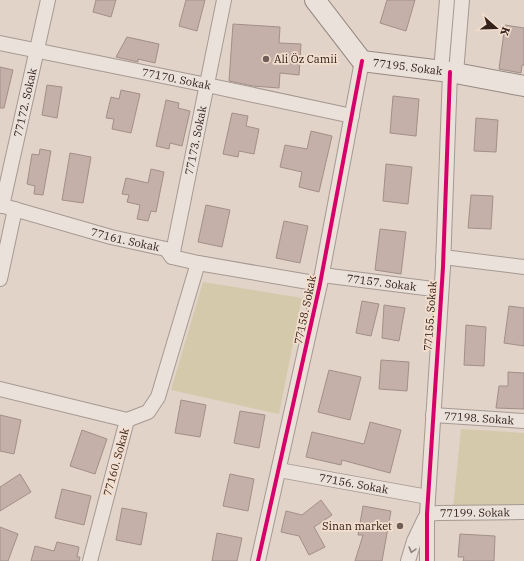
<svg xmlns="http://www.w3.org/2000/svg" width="524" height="561" font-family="'IBM Plex Serif',serif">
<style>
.green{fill:#d4c9aa}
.building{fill:#c5b0a9;stroke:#a18f88}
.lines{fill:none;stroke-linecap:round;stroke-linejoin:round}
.street-casing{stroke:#a69992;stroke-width:16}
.secondary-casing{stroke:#968982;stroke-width:22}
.street{stroke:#eae1da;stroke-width:14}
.secondary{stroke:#eae1da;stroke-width:20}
.cycleway-casing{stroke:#f4decd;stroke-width:6}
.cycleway{stroke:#d6006c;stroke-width:4}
.oneway{stroke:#8e817a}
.poi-dot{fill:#705f58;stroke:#f4decd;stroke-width:1.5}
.labels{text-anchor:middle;stroke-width:3.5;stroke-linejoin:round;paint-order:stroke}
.poi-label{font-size:11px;fill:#33211b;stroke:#f4decd;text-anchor:start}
.street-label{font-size:11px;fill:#33211b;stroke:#f4decd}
</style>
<rect width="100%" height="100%" fill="#e2d3c8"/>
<!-- green -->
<path class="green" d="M203,282L302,298L279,414L171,390Z
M461,429L524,433V508H453Z"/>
<!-- building -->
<path class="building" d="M96,0H116L111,17L93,12Z
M186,0H205L197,31L179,26Z
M387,0H415L406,31L380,23Z
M233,24L280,27L279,43L301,44L299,75L280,73L279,88L253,86L229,81Z
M505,25L524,28V65H522L521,73L499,69Z
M127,37L159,44L155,63L138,59V62L116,57Z
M0,67L13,70L4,108H0Z
M47,85L62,87L57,118L42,115Z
M121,90L140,94L131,133L112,129L114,119L106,118L111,97L119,99Z
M393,96L419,99L416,136L390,133Z
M166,100L179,103L178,108L190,111L182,146L170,143L169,149L156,146Z
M232,113L248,116L246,126L259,129L254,154L239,151L238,157L223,154Z
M476,118L498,120L496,152L474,151Z
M311,131L332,136L319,192L299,187L302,172L280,167L285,145L307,149Z
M40,149L51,151L43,195L34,194L35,186L27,184L32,154L39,155Z
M70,153L91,157L83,203L62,200Z
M386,164L412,167L408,204L383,201Z
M151,169L164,172L156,212L151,211L148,221L137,219L140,205L127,202L129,195L122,194L126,178L148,183Z
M471,195L493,196L491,229L468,228Z
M206,205L230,210L222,247L198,242Z
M284,221L308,226L300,263L276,258Z
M380,229L406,232L401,274L375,270Z
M362,301L379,304L371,336L356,333Z
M384,305L405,308L399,341L382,338Z
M509,306L524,308V346L504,343Z
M466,325L486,327L484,366L464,365Z
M381,360L409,362L407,391L379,389Z
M329,370L361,377L350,420L318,412Z
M508,372L524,373V409L496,408L499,386H508Z
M181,400L206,405L200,437L175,433Z
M240,411L265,415L259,448L234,443Z
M0,415L21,420L14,454L0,451Z
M370,422L401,430L390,473L342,460L341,465L306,457L312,432L364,444Z
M82,430L107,439L95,474L70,466Z
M20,474L31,492L0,511V487Z
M230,474L254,479L248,511L223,506Z
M62,489L91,496L84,525L55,518Z
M321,500L332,515L314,527L325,547L309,555L299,536L281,532L286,511L302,515Z
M363,506L391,511L382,561H355L363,535H358Z
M122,508L147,513L141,545L116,540Z
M0,527L18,534L8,561H0Z
M217,533L242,538L237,561H212Z
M460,534L495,536L494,561H463L464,557H458Z
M57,542L79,547L77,557H80L79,561H31L35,546L54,551Z"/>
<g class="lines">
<defs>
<g id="street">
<path id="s1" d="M0,43L207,85L352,116"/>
<path d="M441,71L447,0"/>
<path d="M456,73L462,0"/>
<path id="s2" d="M0,205L111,237L166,249L172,257L198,263L320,284"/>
<path id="s3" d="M2,206L48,0"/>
<path id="s4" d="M172,257L224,0"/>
<path d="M443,257L524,267"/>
<path id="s5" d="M322,275L441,290"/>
<path d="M0,279L15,209"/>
<path d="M0,389L127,420L90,561"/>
<path id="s6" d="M433,415L524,421"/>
<path d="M127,420L148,412L158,397L198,263"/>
<path id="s7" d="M279,470L428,497"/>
<path id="s8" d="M427,514L438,513L524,512"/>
<path d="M258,561L320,284L362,61"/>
<path d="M408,561L414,541L425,518"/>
<path d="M427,561V514L443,267L450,72"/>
</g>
<g id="secondary">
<path id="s9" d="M315,0L362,61L450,72L524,86"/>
</g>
</defs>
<!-- street casing -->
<use href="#street" class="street-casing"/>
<!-- secondary casing -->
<use href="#secondary" class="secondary-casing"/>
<!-- street -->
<use href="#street" class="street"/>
<!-- secondary -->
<use href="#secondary" class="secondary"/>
<defs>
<path id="cycleway" d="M258,561L320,284L362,61
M427,561V514L443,267L450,72"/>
</defs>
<!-- cycleway casing -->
<use href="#cycleway" class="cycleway-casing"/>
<!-- cycleway -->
<use href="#cycleway" class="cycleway"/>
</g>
<!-- one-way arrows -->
<defs><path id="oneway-chevron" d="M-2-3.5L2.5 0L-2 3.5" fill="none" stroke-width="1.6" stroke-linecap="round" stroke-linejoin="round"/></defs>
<use class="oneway" href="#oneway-chevron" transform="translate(412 550) rotate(106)"/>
<!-- markers -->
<g class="poi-dot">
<circle cx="266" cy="59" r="4"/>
<circle cx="400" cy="526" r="4"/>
</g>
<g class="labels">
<!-- poi labels -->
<g class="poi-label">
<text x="274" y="63">Ali Öz Camii</text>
<text x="392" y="530" text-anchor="end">Sinan market</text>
</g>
<!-- street labels -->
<g class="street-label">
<text dy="4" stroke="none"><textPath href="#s9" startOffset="123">77195. Sokak</textPath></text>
<text dy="4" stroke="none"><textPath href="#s1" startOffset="180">77170. Sokak</textPath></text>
<text dy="4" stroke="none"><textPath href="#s3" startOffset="106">77172. Sokak</textPath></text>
<text dy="4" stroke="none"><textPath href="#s4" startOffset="119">77173. Sokak</textPath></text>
<text dy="4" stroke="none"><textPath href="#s2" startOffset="130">77161. Sokak</textPath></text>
<text dy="4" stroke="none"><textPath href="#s5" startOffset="60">77157. Sokak</textPath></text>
<text transform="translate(305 310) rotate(-78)" y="4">77158. Sokak</text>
<text transform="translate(430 316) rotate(-86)" y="4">77155. Sokak</text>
<text dy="4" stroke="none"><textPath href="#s6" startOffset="46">77198. Sokak</textPath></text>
<text transform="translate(116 462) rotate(-75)" y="4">77160. Sokak</text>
<text dy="4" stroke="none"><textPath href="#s7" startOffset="76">77156. Sokak</textPath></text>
<text dy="4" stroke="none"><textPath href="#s8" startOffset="48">77199. Sokak</textPath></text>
</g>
</g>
<!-- north arrow -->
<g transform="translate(496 28) rotate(110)" stroke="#f4decd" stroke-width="3" paint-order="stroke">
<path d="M0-3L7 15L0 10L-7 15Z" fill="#33211b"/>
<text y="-6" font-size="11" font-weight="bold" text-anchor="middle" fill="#33211b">K</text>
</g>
</svg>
